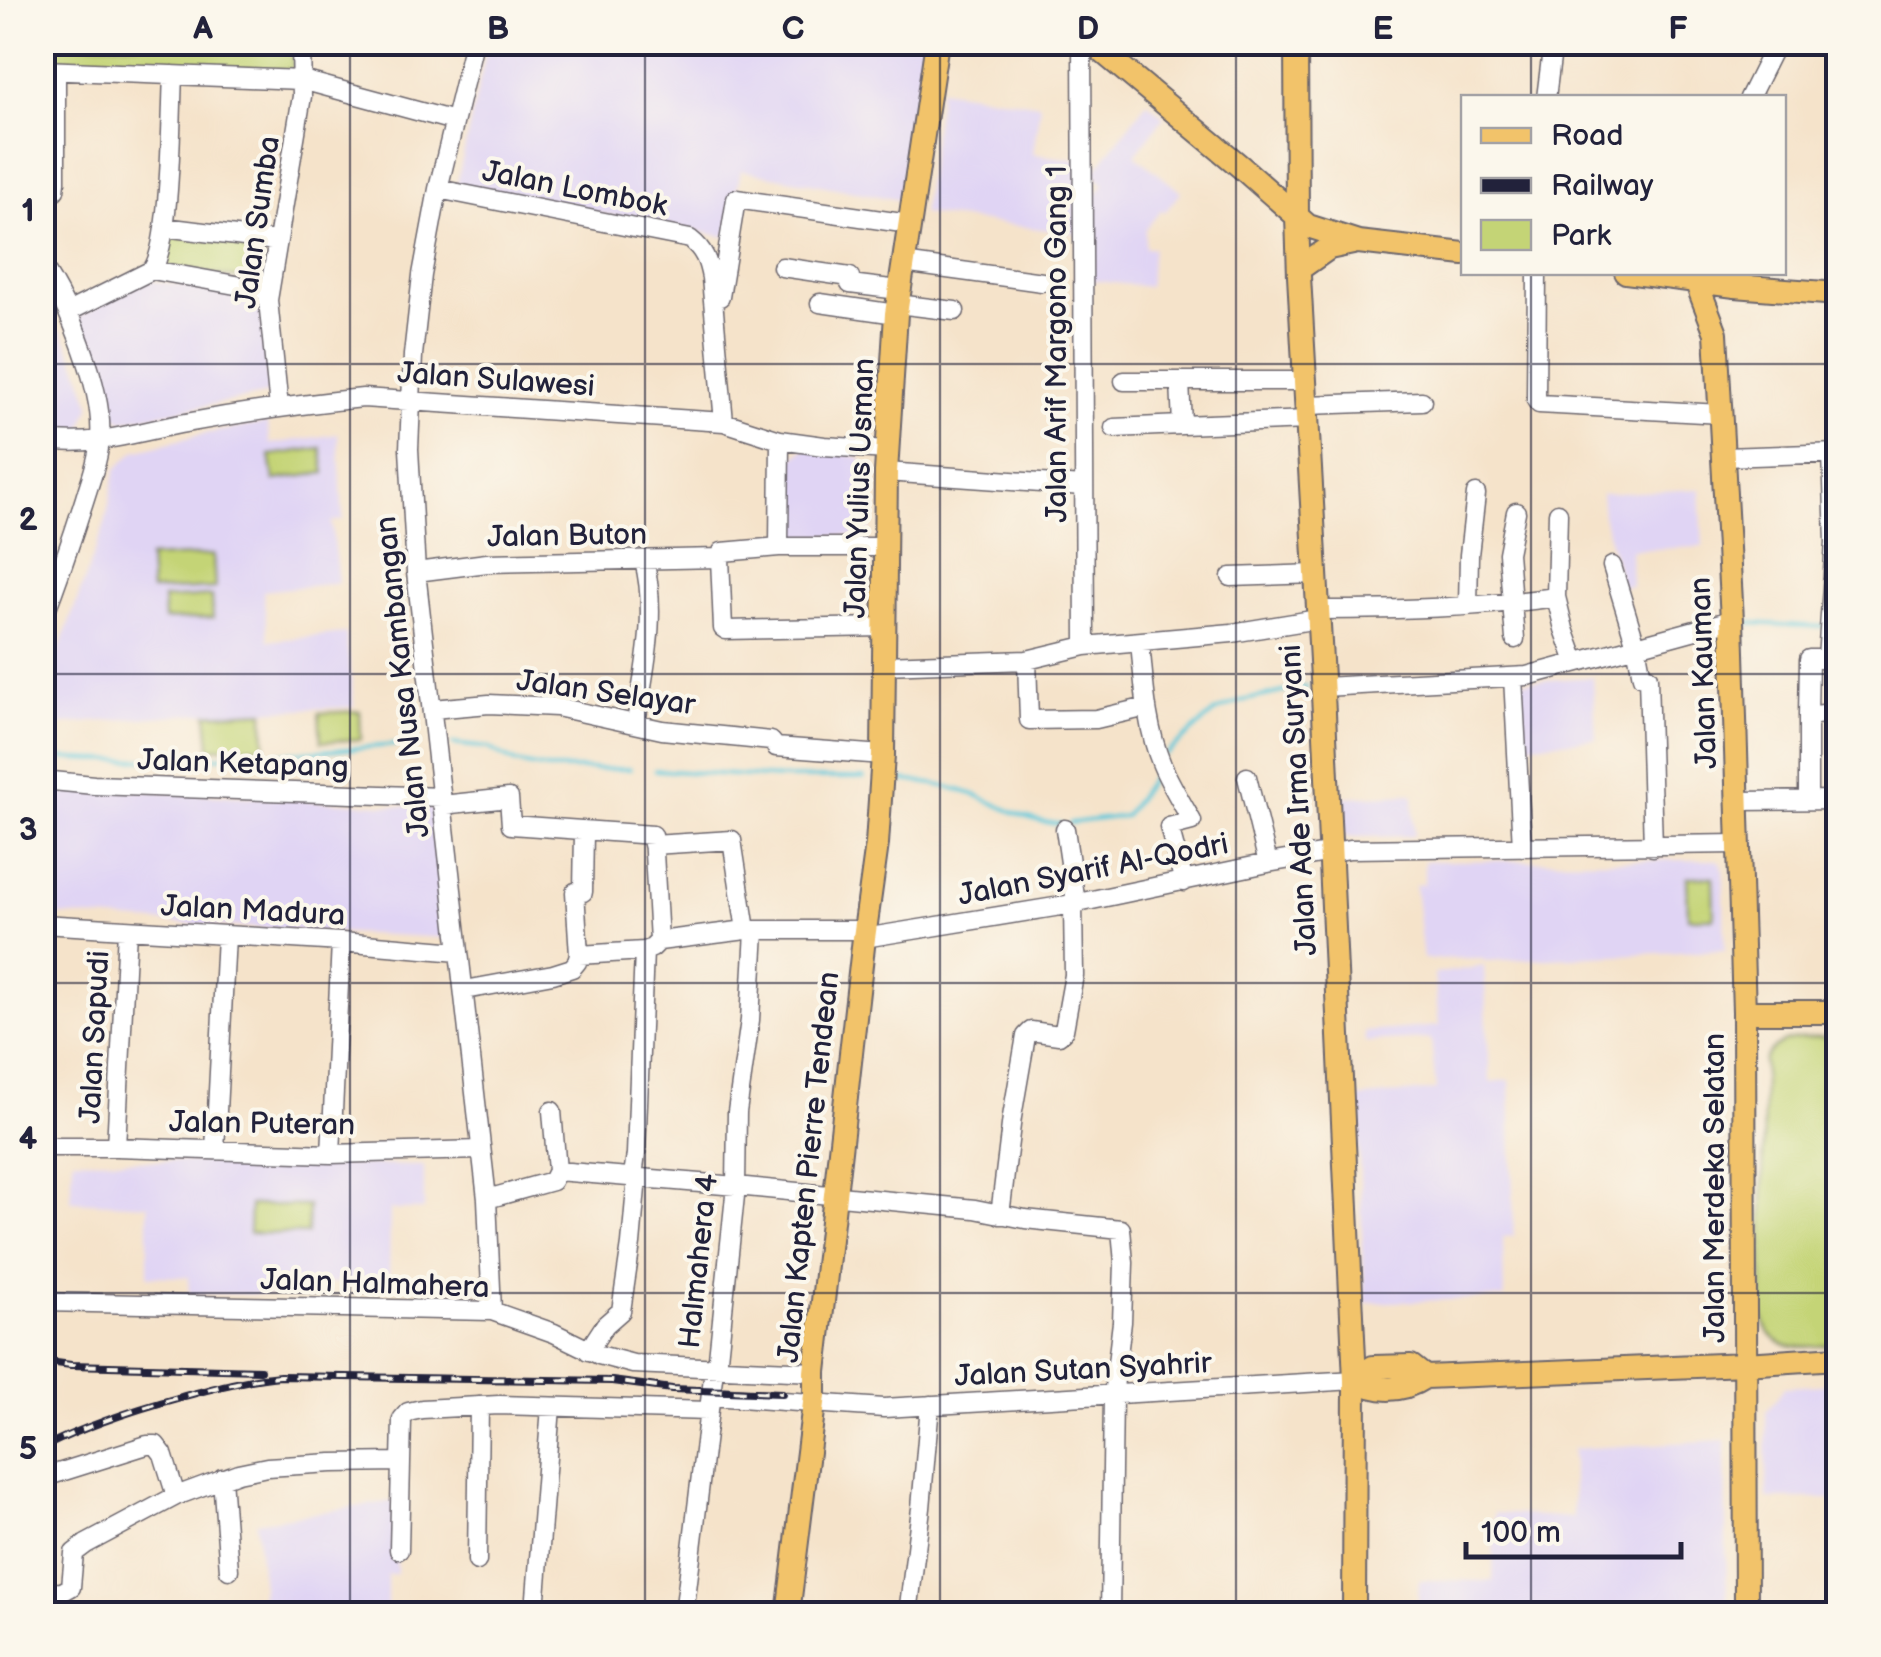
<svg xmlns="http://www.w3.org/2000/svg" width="1881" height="1657" font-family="'Balsamiq Sans',sans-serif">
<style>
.built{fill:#e0d4f4}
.green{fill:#c4d476;stroke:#737b58;stroke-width:2.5}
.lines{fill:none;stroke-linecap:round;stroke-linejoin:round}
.stream{stroke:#5fc8da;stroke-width:4}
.minor-casing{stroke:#6c666d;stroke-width:21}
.major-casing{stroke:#6c666d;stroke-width:26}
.minor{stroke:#fff;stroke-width:18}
.major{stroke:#f2c36a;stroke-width:22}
.rail-casing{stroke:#22223b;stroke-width:8}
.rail{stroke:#fbf7ec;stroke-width:4;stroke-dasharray:11;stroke-linecap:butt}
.grid{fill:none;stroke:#22223b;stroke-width:2.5;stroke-opacity:0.55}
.labels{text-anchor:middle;stroke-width:8;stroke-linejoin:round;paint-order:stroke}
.street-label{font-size:30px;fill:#22223b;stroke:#fbf7ec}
.neatline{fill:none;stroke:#22223b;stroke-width:4}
.grid-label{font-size:32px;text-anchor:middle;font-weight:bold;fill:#22223b}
</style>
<rect width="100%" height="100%" fill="#fbf7ec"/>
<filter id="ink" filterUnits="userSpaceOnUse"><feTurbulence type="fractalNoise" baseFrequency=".01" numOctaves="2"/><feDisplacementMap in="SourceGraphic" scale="20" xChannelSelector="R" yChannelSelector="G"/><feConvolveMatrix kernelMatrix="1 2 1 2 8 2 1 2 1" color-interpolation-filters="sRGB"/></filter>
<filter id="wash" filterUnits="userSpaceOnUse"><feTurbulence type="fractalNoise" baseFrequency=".0048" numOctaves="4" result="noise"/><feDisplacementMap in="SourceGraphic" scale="40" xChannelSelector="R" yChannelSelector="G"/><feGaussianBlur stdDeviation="2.25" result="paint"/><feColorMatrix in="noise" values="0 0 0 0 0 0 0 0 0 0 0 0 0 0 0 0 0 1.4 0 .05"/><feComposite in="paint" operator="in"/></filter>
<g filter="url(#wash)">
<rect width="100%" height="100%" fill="#f5e3ca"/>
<!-- built -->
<path class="built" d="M488,43H925L899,200L741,170L727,237L456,187Z
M940,89L1040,104L1033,154L1079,160L1080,234L922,214Z
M1147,102L1164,117L1135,155L1181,192L1165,212L1161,210L1145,229V248H1153L1148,287L1090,280V196H1095L1104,184L1093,173Z
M145,280L254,294L261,300L269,394L122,421L108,411L78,317Z
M61,330L78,367L91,405L81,430L58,435L43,429L42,339Z
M267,423L270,444L338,434L343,520L331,522L338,583L263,591L268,641L346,633L354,707L204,713L43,726L42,697L105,524L116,469L135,451L203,434Z
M807,447L858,457L867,466L872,474L870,535L791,537L792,459Z
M1700,489L1703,547L1630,550L1631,586L1621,587L1603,515L1601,494Z
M1593,677L1596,739L1519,745L1516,682Z
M42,784L433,808L447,938L182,924L43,914Z
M1413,794L1414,836L1349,837L1343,834L1341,797Z
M1716,860L1720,861L1723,867L1725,950L1484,961L1483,958L1423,959L1415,885L1424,884V861Z
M1484,966L1490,1082L1510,1080L1514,1236L1503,1237L1504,1298L1365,1303L1357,1098L1436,1090L1431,1039L1365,1042L1364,1032L1439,1026L1434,974Z
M73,1159L424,1166V1210H390L389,1283H293L292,1295L189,1293L188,1277L148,1276V1205L71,1201Z
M1838,1384V1499H1767L1766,1412L1785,1387Z
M1725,1440L1727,1612L1691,1614H1371V1605L1418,1606L1419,1580L1493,1581L1494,1513L1573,1518V1449Z
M395,1501L397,1574L387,1575V1614H261L262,1580L256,1522Z"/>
<!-- green -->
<path class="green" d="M42,43H292L293,68L292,71L119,65L43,58Z
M170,236L264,246L265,249L261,282L165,267Z
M321,448L325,473L274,480L270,455Z
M213,555L215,588L151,591L149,558Z
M212,596L213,618L164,620L163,599Z
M264,711L265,746L210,748L207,714Z
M360,711L361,739L321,742L319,713Z
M1687,877H1713L1714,918H1688Z
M1838,1037V1344C1805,1347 1769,1357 1762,1312L1764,1061C1776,1033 1813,1039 1838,1037Z
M250,1205L308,1206L307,1234L249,1233Z"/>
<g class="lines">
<!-- stream -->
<path class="stream" d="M1748,623L1824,627
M453,744L488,748L516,763L547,769H630
M1166,754L1215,712L1241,701L1307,687
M42,756C89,762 134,760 180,758C260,756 339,750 418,743
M655,770L782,778H864
M888,779C919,781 951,785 980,797C1007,809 1031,823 1061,824
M1070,823L1125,816L1156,771"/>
</g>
</g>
<g filter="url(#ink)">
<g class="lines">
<defs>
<path id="minor" d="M474,42L438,189L422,275L413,355L409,449L416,572L487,1199L492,1311
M1082,42L1085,646
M42,70L302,80L454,121
M1546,98L1553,42
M1749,98L1777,42
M438,189L690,239C704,250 708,261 711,278L724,422
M42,202L55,190L56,182V71
M164,227L276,241
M903,263L1042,282
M42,266C69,305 104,391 100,438C99,459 91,478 85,498C72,539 58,580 42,621
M782,267L850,277V284L899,290
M152,270L269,291
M1537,272L1536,400L1539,404L1721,414
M720,297L736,199L909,224
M820,303L896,314
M897,304L955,311
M68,312L152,270C171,244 171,114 173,75
M1124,381H1306
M1180,381L1182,425L1308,420
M1307,405L1422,401
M279,408L268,300L302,96L301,42
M1114,428L1182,425
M42,439C88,448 135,433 180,424C240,413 302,404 363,398L724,422L780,440L824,446L887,450
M1723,457L1838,453
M886,472L1083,486
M1558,513L1556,597L1564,629L1576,662
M779,547L780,440
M720,558L723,628L726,630L884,627
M1612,566L1636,645L1642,677H1648L1653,847
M416,572L487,563L720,558L722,552L779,547H884
M1231,577L1316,574
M1468,606L1469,555L1476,494
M1318,610C1398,610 1477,608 1556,597
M1515,639L1508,553L1516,512
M1140,642C1144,683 1146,727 1162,765C1170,784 1182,803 1192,821L1169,827L1184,882
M1027,660L1029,720L1096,719L1147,707
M884,665L1027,660L1085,646L1232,633L1318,619
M1513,677L1522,847
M1323,687L1527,676L1732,620
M432,709L489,704L557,707L662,730L771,741L776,747L883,755
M1808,716L1809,659H1827L1835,542L1832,453
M636,723C644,670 658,615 644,561
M1247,777L1268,863
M42,780L94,785L441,797
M1808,800V716L1838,712
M1738,801L1838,800
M442,805L509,798L511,825L653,835L659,941
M1065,829L1076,903
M653,845L732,840L746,930
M42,924L341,942L459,952
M864,938L1073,904L1268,863L1350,849L1739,844
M579,955L644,951L652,948L659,941L746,930H865
M579,955L575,892H583L584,832
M465,990L553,974L572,968L577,962L579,955
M552,1111L557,1171
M42,1147H116L331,1154L481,1150
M116,1147L127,930
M215,1150L226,936
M331,1154L341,942
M557,1171L736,1186L975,1209L1025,1219L1121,1229L1124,1263L1122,1322L1113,1396L1110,1614
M633,1176L636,1154L644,951
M487,1199L552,1181L557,1171
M1000,1215L1012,1117L1026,1036L1031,1031L1059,1035L1064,1030L1074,975L1073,904
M42,1302L492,1311L554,1333L599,1355L633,1364L815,1372
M588,1351L605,1325L621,1311L631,1244L637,1177
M712,1396L884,1408L1355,1380
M42,1478L147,1445H156L163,1454L176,1496
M222,1478L229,1570
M399,1550L402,1419L408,1412L422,1409L499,1405L709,1411
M477,1561L479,1406
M42,1593L62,1592L71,1587L74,1553L86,1544L176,1496L238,1473L267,1467L332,1463L400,1462
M536,1597L551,1407
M684,1614L714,1369L718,1358L736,1186L737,1112L750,1020L755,931
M908,1614L921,1508L930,1405"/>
<path id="major" d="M1091,42L1241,167L1308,226L1358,242L1464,254
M1296,42L1297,217L1299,276L1324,713L1355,1380L1354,1614
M1299,269L1329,248L1353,243
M1626,272L1735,286L1838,294
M1696,281L1716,333L1732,620L1744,1012L1746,1614
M1744,1012H1838
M1355,1380C1380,1393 1402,1392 1425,1377L1745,1364L1838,1358
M1355,1380L1373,1367L1411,1366L1425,1377
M788,1614L815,1395V1372L864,938L877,844L883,755L886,472L896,314L937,42"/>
</defs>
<!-- minor casing -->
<use href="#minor" class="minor-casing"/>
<!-- major casing -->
<use href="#major" class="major-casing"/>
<!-- minor -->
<use href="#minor" class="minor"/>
<!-- major -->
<use href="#major" class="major"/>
<defs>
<path id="rail" d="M42,1361L71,1365L260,1370
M42,1448C87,1425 133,1410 181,1397C214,1388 246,1379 280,1376L612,1381L672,1389L782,1393"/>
</defs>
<!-- rail casing -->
<use href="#rail" class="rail-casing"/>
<!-- rail -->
<use href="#rail" class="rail"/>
</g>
</g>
<!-- grid -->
<path class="grid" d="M350,42V1614M645,42V1614M940,42V1614M1236,42V1614M1531,42V98M1531,272V1614M42,364H1838M42,674H1838M42,983H1838M42,1293H1838"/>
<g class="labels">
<!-- street labels -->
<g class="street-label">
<text transform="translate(575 188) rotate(11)" y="10">Jalan Lombok</text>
<text transform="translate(257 222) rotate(-82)" y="10">Jalan Sumba</text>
<text transform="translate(1056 344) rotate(-90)" y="10">Jalan Arif Margono Gang 1</text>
<text transform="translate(496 379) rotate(4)" y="10">Jalan Sulawesi</text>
<text transform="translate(859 488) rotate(-88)" y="10">Jalan Yulius Usman</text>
<text transform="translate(567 535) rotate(-1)" y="10">Jalan Buton</text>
<text transform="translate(1703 673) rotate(-92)" y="10">Jalan Kauman</text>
<text transform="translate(402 677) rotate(-96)" y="10">Jalan Nusa Kambangan</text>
<text transform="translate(606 692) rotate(8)" y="10">Jalan Selayar</text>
<text transform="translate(243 763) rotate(2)" y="10">Jalan Ketapang</text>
<text transform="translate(1298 800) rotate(-93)" y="10">Jalan Ade Irma Suryani</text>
<text transform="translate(1093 869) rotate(-11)" y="10">Jalan Syarif Al-Qodri</text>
<text transform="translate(253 910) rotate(3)" y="10">Jalan Madura</text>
<text transform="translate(94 1037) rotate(-87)" y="10">Jalan Sapudi</text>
<text transform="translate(262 1123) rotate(1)" y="10">Jalan Puteran</text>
<text transform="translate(808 1167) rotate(-84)" y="10">Jalan Kapten Pierre Tendean</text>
<text transform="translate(1714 1188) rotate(-90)" y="10">Jalan Merdeka Selatan</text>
<text transform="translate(698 1261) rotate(-84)" y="10">Halmahera 4</text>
<text transform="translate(375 1283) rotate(2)" y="10">Jalan Halmahera</text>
<text transform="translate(1083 1369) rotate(-3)" y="10">Jalan Sutan Syahrir</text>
</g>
</g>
<!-- margin -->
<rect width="1881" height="1657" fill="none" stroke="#fbf7ec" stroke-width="110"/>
<!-- legend -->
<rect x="1461" y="95" width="325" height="180" fill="#fbf7ec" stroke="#a4a2a5" stroke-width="2.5"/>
<rect x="1481" y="128" width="50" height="15" fill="#f2c36a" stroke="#a4a2a5" stroke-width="2.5"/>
<text x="1551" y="145" font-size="30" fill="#22223b">Road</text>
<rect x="1481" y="178" width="50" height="15" fill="#22223b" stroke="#a4a2a5" stroke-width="2.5"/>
<text x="1551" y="195" font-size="30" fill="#22223b">Railway</text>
<rect x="1481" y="220" width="50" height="30" fill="#c4d476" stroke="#a4a2a5" stroke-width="2.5"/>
<text x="1551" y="245" font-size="30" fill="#22223b">Park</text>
<!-- scale -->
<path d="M1466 1542v15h215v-15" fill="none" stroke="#22223b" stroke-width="5"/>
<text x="1481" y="1542" font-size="30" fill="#22223b" stroke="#fbf7ec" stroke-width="8" paint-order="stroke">100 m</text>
<rect x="55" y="55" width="1771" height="1547" class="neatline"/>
<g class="grid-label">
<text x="203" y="39">A</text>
<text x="498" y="39">B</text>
<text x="793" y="39">C</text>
<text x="1088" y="39">D</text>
<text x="1383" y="39">E</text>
<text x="1678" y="39">F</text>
<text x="28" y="221">1</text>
<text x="28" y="530">2</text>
<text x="28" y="840">3</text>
<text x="28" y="1149">4</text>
<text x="28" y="1459">5</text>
</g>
</svg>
